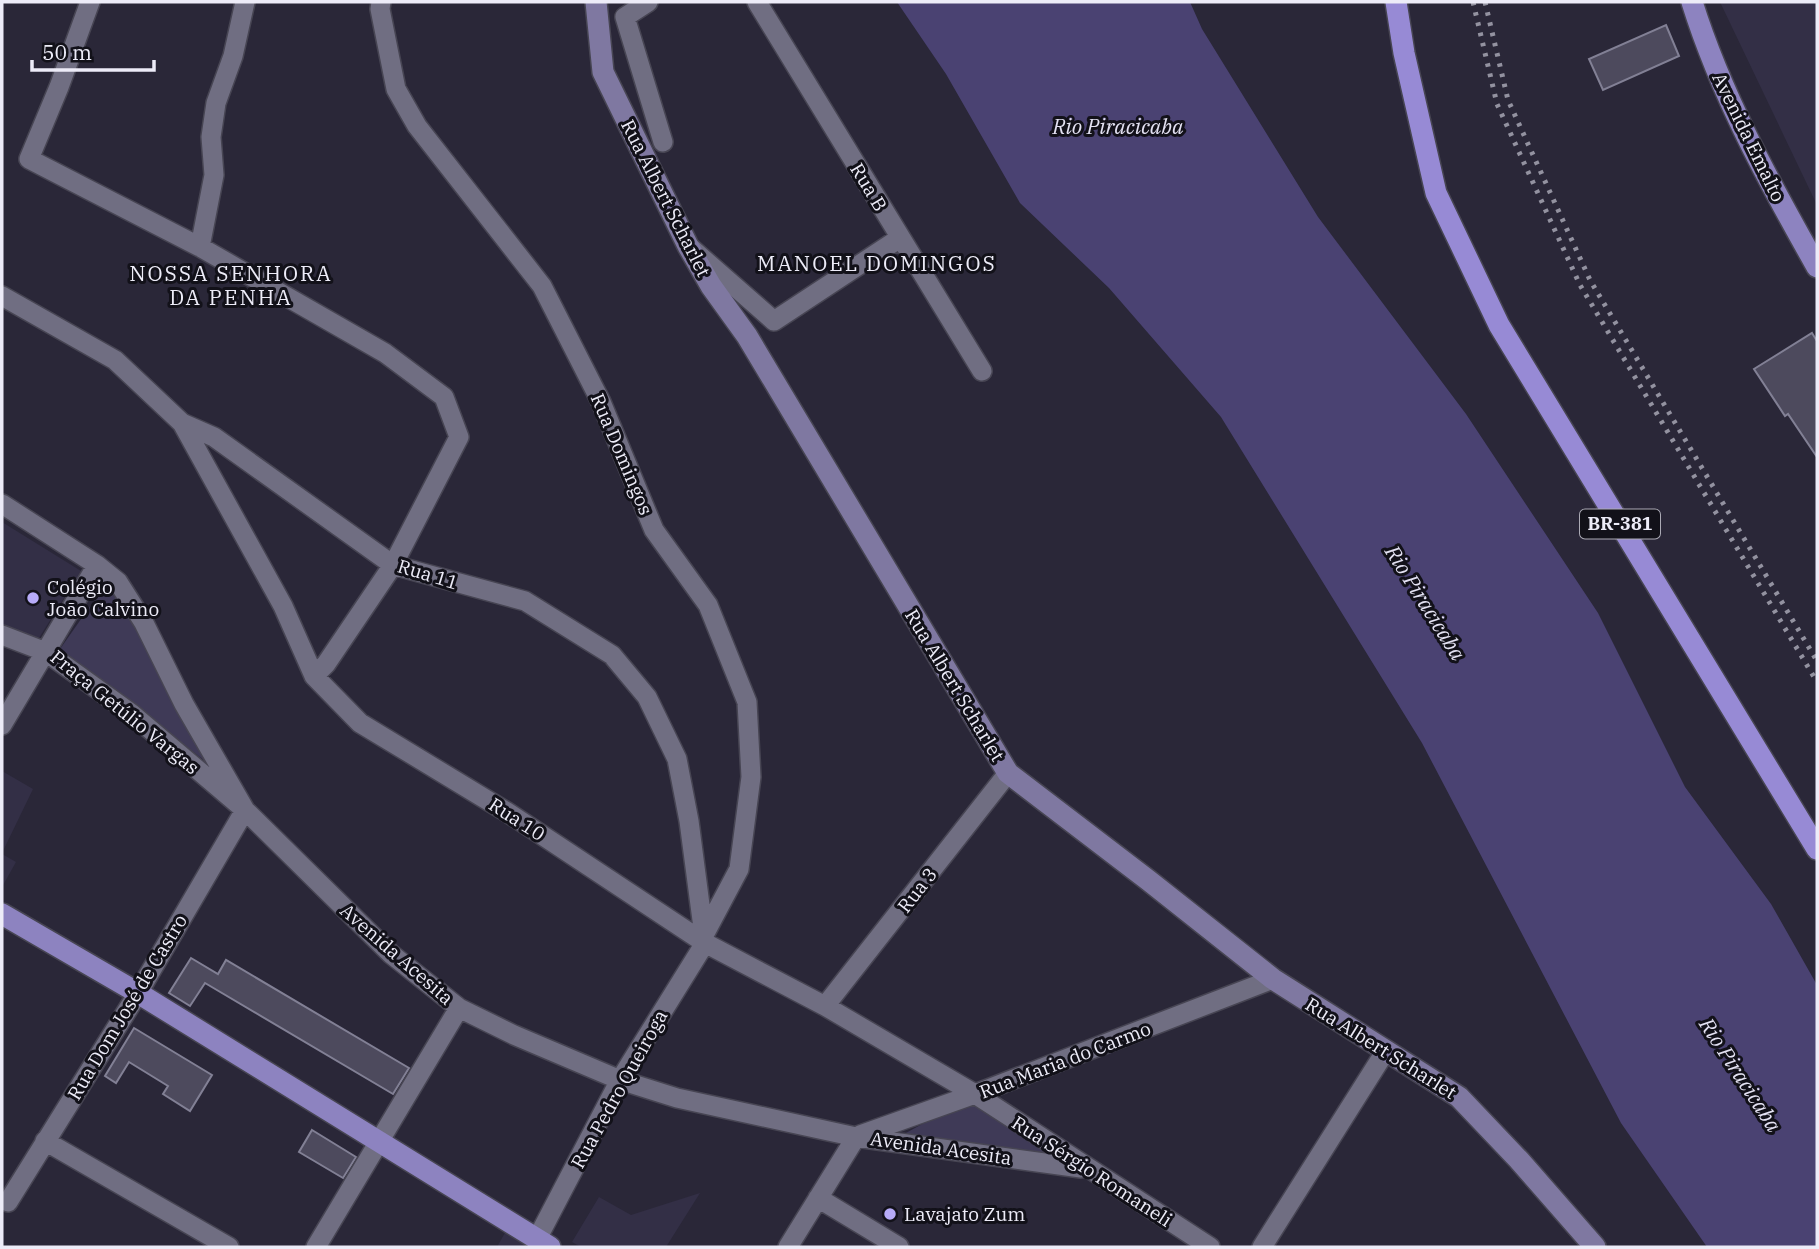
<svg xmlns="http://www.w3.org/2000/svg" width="1819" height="1249" font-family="'IBM Plex Serif',serif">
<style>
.built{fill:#332f46}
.green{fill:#3f3a57}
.water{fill:#4a4272}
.building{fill:#4d4a5d;stroke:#828095;stroke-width:2}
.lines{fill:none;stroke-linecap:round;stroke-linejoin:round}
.minor-casing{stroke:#474553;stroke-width:22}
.secondary-casing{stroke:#474553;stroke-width:24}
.primary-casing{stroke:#474553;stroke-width:24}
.trunk-casing{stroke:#474553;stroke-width:24}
.minor{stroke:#706e82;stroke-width:19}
.secondary{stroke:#7f78a1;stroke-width:21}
.primary{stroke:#8d83c0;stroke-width:21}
.trunk{stroke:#978ad5;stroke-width:21}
.rail{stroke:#9392a0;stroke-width:5;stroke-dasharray:3.5 7;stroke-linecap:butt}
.poi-dot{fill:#b7abf8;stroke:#121119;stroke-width:2.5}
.labels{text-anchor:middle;stroke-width:6;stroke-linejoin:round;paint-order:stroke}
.shield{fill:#121119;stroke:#abaab5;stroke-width:2}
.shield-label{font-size:18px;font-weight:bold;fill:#edecf8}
.street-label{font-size:19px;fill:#edecf8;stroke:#121119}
.poi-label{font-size:19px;fill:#edecf8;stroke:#121119;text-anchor:start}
.water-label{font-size:21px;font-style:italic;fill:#e4e2f3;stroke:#121119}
.neighbourhood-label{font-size:21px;letter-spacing:2px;fill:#edecf8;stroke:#121119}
</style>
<rect width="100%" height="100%" fill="#2a2738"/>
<!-- built -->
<path class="built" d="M1720,2H1817V205Z
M2,522L81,571L39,638L2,625Z
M2,771L33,789L2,853Z
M2,854L16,862L2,887Z
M700,1193L666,1247H581L572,1242L599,1197L631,1215Z
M506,1231L532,1247H497Z"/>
<!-- green -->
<path class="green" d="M105,585L136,623L209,764L60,649Z
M981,1104L1057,1157L904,1134L948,1110Z"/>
<!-- water -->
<path class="water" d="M897,2H1190L1202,29L1318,217L1466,414L1598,613L1685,787L1771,904L1817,985V1247H1707L1621,1123L1422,743L1221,417L1109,288L1020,203L946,74Z"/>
<!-- building -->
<path class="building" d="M1666,25L1679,56L1603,90L1589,59Z
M1812,333L1817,341V457L1788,414L1785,416L1754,369Z
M191,958L218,974L226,960L409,1068L393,1094L205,983L190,1006L169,993Z
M134,1028L212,1075L190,1111L163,1094L168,1086L129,1062L116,1083L105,1076Z
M312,1130L356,1157L343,1178L299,1152Z"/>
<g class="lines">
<defs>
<path id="minor" d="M90,2L59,87L29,159L200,247L385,353L444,397L459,437L393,565L326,664L314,676
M381,2L380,9L396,89L417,126L542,286L601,402L654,530L708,605L747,702L751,777L739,869L704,935
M648,2L625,17L663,142
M757,2L982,371
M200,247L214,175L211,137L216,103L233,56L245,2
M692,249L774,321L900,238
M2,296L115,360L182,423L214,437L393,565L525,601L612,655L647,697L677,759L689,821L705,943L620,1080L537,1239
M182,423L283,606L314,676L360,723L507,812L705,943L825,1006L975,1094L1210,1247
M2,504L97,565L118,582L144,623L184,704L245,810L391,954L459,1008L514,1035L620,1080L677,1098L856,1137L1081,1168
M2,635L46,652L132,714L245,810L138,993L8,1202
M2,725L97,565
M825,1006L1008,773
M860,1135L975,1094L1273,979
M45,1141L229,1247
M818,1198L899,1247
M316,1247L459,1008
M788,1247L856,1137
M1262,1247L1385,1052"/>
<path id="secondary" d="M596,2L603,72L688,246L711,286L747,336L1008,773L1148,880L1273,979L1459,1097L1519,1160L1595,1247"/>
<path id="primary" d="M1692,2C1721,95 1769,182 1817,267
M2,914L138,993L550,1247"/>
<path id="trunk" d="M1396,2L1404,53L1436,193L1499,325L1817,849"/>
</defs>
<!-- minor casing -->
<use href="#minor" class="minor-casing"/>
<!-- secondary casing -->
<use href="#secondary" class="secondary-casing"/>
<!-- primary casing -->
<use href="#primary" class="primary-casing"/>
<!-- trunk casing -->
<use href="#trunk" class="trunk-casing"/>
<!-- minor -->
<use href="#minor" class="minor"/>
<!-- secondary -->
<use href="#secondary" class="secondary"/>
<!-- primary -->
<use href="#primary" class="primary"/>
<!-- trunk -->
<use href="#trunk" class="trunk"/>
<!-- rail -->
<path class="rail" d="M1473,2L1497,104L1580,285L1817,682
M1485,2L1508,100L1590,280L1817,661"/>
</g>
<!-- markers -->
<g class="poi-dot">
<circle cx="33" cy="598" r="7"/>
<circle cx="890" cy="1214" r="7"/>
</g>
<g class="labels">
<!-- shield labels -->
<rect class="shield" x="1580" y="509.5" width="80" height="29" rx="5"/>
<g class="shield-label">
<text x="1620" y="530">BR-381</text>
</g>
<!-- street labels -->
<g class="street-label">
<text transform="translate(1749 137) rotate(64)" y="7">Avenida Emalto</text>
<text transform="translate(869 187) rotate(59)" y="7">Rua B</text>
<text transform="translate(666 198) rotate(63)" y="7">Rua Albert Scharlet</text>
<text transform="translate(622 454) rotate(67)" y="7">Rua Domingos</text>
<text transform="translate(428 574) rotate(17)" y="7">Rua 11</text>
<text transform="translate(955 685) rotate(59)" y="7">Rua Albert Scharlet</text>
<text transform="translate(125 712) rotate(39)" y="7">Praça Getúlio Vargas</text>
<text transform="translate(517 819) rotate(33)" y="7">Rua 10</text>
<text transform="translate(917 890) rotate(-52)" y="7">Rua 3</text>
<text transform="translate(397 954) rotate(41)" y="7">Avenida Acesita</text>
<text transform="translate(127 1007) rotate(-59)" y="7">Rua Dom José de Castro</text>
<text transform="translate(1381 1048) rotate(32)" y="7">Rua Albert Scharlet</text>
<text transform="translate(1065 1060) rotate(-21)" y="7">Rua Maria do Carmo</text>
<text transform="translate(619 1089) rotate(-61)" y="7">Rua Pedro Queiroga</text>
<text transform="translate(941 1148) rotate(8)" y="7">Avenida Acesita</text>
<text transform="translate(1092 1171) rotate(33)" y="7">Rua Sérgio Romaneli</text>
</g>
<!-- poi labels -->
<g class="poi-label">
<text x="47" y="594">Colégio<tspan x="47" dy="22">João Calvino</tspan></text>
<text x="904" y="1221">Lavajato Zum</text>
</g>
<!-- water labels -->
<g class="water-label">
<text x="1118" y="134">Rio Piracicaba</text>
<text transform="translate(1425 603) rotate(58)" y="7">Rio Piracicaba</text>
<text transform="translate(1740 1075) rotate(57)" y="7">Rio Piracicaba</text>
</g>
<!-- neighbourhood labels -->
<g class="neighbourhood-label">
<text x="877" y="271">MANOEL DOMINGOS</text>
<text x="231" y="281">NOSSA SENHORA<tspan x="231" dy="24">DA PENHA</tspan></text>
</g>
</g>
<!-- border -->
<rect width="1819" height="1249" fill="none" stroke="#edecf8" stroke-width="7"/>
<!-- scale -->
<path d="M32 60v10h122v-10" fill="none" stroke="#edecf8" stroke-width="3.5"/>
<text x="42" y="60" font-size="21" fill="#edecf8" stroke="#121119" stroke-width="5" paint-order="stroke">50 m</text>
</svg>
